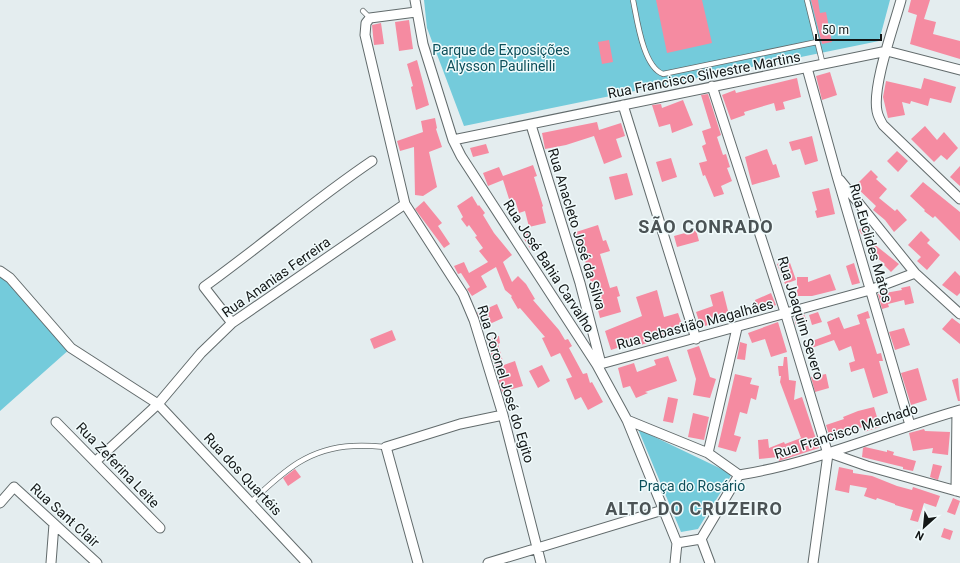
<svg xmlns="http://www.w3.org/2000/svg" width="960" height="563" font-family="Roboto,sans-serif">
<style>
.green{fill:#74cbdb}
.building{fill:#f58ba1}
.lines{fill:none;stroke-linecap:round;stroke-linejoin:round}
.lane-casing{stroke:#626b6c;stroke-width:6}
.street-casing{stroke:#626b6c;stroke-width:11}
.lane{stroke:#fff;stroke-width:4.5}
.street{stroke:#fff;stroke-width:9}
.labels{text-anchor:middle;stroke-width:3;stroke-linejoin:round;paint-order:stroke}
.park-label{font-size:14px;fill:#0d4f5a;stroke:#f1fbfc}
.street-label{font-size:14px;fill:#131717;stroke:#f1fbfc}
.district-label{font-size:18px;font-weight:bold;letter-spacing:1px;fill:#4b5355;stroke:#f1fbfc}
</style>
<rect width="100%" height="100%" fill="#e4edef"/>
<!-- green -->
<path class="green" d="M424,0H890L879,41L464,126L427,28Z
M0,271L71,348L0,411Z
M638,429L732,474L698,529L681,532Z"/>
<!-- building -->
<path class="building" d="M656,0H702L712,43L667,53Z
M811,0H818L820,13L826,12L832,42L822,44Z
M911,0H930L924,19L936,22L933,34L960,41V59L910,44L917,15L908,12Z
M409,20L413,49L399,51L395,22Z
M381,23L384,44L374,45L372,25Z
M609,40L613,62L602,64L598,42Z
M417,60L429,105L416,110L411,87L413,86L407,64Z
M830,72L837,95L822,100L816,76Z
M797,78L801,97L783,102L785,109L776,111L774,103L744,112L745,115L731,120L722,95L735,90L736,93Z
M924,78L956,87L951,103L930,98L928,106L911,101L910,104L902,102L905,115L888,118L883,97L886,81L921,89Z
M708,94L721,135L717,137L723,155L726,154L730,167L727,168L732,181L721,186L724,194L714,197L705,175L703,176L699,163L707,161L702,146L706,144L702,131L711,128L701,95Z
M683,100L693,125L672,133L670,124L659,127L652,105L661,104L662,108Z
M435,118L437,128L436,129L442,147L429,152L437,187L423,196L415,195L414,147L400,151L397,141L423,132L421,121Z
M597,122L599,130L621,123L625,136L616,139L622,157L604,164L594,136L566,145L545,149L542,133Z
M925,126L937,140L944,132L958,148L947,160L941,155L934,162L911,139Z
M812,136L818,161L805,165L800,149L792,151L789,142Z
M486,144L489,153L473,157L470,148Z
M767,149L773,165L776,164L780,177L752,185L745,157Z
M897,151L908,161L898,172L887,161Z
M671,158L677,177L662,182L656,162Z
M533,165L537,176L534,177L543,206L542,207L546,223L529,227L525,211L519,213L515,200L510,202L503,180L488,186L483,173L499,167L503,176Z
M960,166V186L950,177Z
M871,170L878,177L876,179L887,189L879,198L895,211L897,209L907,220L894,232L885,220L873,210L876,206L855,186Z
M627,173L633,195L615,200L609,177Z
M923,182L960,212V241L935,216L933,218L924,211L925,210L910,196Z
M829,188L835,214L817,218L815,211L817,210L812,192Z
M472,196L478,206L479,205L485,213L483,215L494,233L512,255L503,262L512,282L518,276L526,284L535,299L533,300L559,330L565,340L568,339L572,346L569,348L583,374L587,373L590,383L592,382L603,402L588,410L581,397L575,400L566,379L572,377L560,353L551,357L542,338L545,337L520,308L518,309L511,297L512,296L505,290L496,267L481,276L487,287L472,296L467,289L470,287L461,273L458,274L454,266L464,262L469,273L488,262L479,251L483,248L475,237L477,236L469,225L467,227L461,219L463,217L457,206Z
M424,201L442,223L438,226L450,244L444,248L415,209Z
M865,224L872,232L865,239L859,230Z
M598,225L603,241L606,240L610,251L600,254L610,288L617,286L620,296L617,297L621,312L600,318L585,260L582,261L573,233Z
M696,230L699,241L677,247L674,236Z
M921,231L930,240L927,243L940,255L927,270L917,261L921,257L908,245Z
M529,232L537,244L530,248L522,236Z
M874,244L899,264L891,272L884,265L885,264L869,252Z
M789,260L796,280L785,284L777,264Z
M854,263L860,283L852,285L846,266Z
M955,271L960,276V293L957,296L942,285Z
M830,274L836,290L812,296H797V277H808V282Z
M910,286L914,303L905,305L904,300L888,304L889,307L882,309L878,294L884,291L885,293L902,290L901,288Z
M657,290L664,317L678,313L684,330L641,345V343L627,348L626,345L611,350L605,331L642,316L636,297Z
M723,291L730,319L701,327L696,312L713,306L710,295Z
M771,293L776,305L758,313L755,300Z
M497,304L503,318L483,327L477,313Z
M868,311L870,318L866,319L877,354L881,353L883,361H879L888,393L873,398L864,368L851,372L849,363L855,361L851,346L839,351L834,340L806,350L804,344L831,334L827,322L839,317L844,329L860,324L857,315Z
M818,312L822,322L812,325L809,315Z
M804,314L807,322L796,325L794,317Z
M952,318L960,324V344L942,329Z
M778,322L787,352L771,357L765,339L752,343L748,333Z
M904,328L910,345L895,350L889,332Z
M392,330L396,340L374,349L370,339Z
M499,336L500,343L498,344L504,365L515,361L523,386L502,392L487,339Z
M740,342L747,344L745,360L737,359Z
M699,346L710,377L716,379L710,398L693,395L696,379L687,350Z
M668,356L677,381L645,392L648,393L636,398L630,386L623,388L618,368L634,363L637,372L656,365L654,360Z
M784,357H787L789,380L796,381L794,400L802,397L819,448L779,461L778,457L759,459L758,440L768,439L769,448L784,442L785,444L801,438L780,382L781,376H779L778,366H783Z
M542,365L550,381L538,388L529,371Z
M918,368L927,400L911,405L901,373Z
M735,374L752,378L750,384L759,386L756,400L751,398L747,414L740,412L734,435L741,437L736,452L718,447Z
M826,374L829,388L815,392L811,377Z
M958,378L960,401H958L952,380Z
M668,397L678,399L673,423L663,421Z
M874,407L880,427L864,432L863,427L842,433L844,438L831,441L826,425L844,419L843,417L858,411Z
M693,413L709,417L704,440L688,437Z
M924,429L925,431L950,432L948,455L932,453L933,448L913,451L909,433Z
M865,447L887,452V450L894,452L893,455L916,461L913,471L903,469V467L862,457L863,448Z
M933,464L942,466L938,480L930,477Z
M839,467L853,470V473L872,476L897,486L912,490L913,487L940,496L936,507L924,503L918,522L910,520L913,510L895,505V504L877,498L876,500L864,496L867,488L850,485L849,493L835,490Z
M295,469L301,477L288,486L283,478Z
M953,498L960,501L955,515L947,512Z
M944,528L953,531L950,540L941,537Z"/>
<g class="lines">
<defs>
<path id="lane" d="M633,0C637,19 643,67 663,74L817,42
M807,0L823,65
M363,11L370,18
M251,502C282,473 307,448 353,446C364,445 375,446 386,447"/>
<path id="street" d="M415,0L423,44L453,140L461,156L597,365L627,420L677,543
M901,0C894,26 872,86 877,111C878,116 880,120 883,125L960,199
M416,12L370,18L366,23L365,35L405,204L463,294L474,320L503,415L541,563
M807,68L837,176L910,425
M712,86L786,315L828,454L813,563
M623,105L696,339
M531,125L580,283L601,364
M453,140L887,51L960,70
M840,180L915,273L960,314
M0,271L10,278L71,348L158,404L307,563
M232,323L204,287C261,246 314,200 372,161
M597,365L870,290L915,273
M627,420L708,453L739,475
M56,422L160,528
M708,453L737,328
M830,453L867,466L960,492
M96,461L158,404L201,353L232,323L405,204
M739,475C815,463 886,431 960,410
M956,491L957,411
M0,503L14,487L97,563
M701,539L710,563
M677,543L701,539L739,475
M51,563L54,524
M418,563L386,447L460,424L503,415
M488,563L663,510
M675,563L677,543"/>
</defs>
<!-- lane casing -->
<use href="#lane" class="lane-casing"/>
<!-- street casing -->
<use href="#street" class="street-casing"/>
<!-- lane -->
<use href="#lane" class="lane"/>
<!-- street -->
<use href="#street" class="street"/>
</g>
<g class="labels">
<!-- park labels -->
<g class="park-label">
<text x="501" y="55">Parque de Exposições<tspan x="501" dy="16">Alysson Paulinelli</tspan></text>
<text x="692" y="491">Praça do Rosário</text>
</g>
<!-- street labels -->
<g class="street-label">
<text transform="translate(704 75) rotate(-11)" y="5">Rua Francisco Silvestre Martins</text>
<text transform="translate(577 229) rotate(73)" y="5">Rua Anacleto José da Silva</text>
<text transform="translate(871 243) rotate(74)" y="5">Rua Euclides Matos</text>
<text transform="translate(549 266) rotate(57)" y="5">Rua José Bahia Carvalho</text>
<text transform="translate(276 277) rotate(-35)" y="5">Rua Ananias Ferreira</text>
<text transform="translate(801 318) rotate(73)" y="5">Rua Joaquim Severo</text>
<text transform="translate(695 324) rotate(-15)" y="5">Rua Sebastião Magalhâes</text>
<text transform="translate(506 384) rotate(73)" y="5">Rua Coronel José do Egito</text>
<text transform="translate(846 431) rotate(-18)" y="5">Rua Francisco Machado</text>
<text transform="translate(118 465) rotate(46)" y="5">Rua Zeferina Leite</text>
<text transform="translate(243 474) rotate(47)" y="5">Rua dos Quartéis</text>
<text transform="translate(65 515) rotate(42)" y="5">Rua Sant Clair</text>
</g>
<!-- district labels -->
<g class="district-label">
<text x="706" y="233">SÃO CONRADO</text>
<text x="694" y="515">ALTO DO CRUZEIRO</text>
</g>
</g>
<!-- north arrow -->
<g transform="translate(924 527) rotate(207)" stroke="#f1fbfc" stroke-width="3" paint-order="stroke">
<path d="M0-3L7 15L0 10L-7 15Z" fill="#131717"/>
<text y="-6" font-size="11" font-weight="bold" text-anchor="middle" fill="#131717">N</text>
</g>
<!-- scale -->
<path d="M816 34v6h65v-6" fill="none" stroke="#131717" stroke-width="2"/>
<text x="822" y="34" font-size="12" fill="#131717" stroke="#f1fbfc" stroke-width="3" paint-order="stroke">50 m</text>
</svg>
